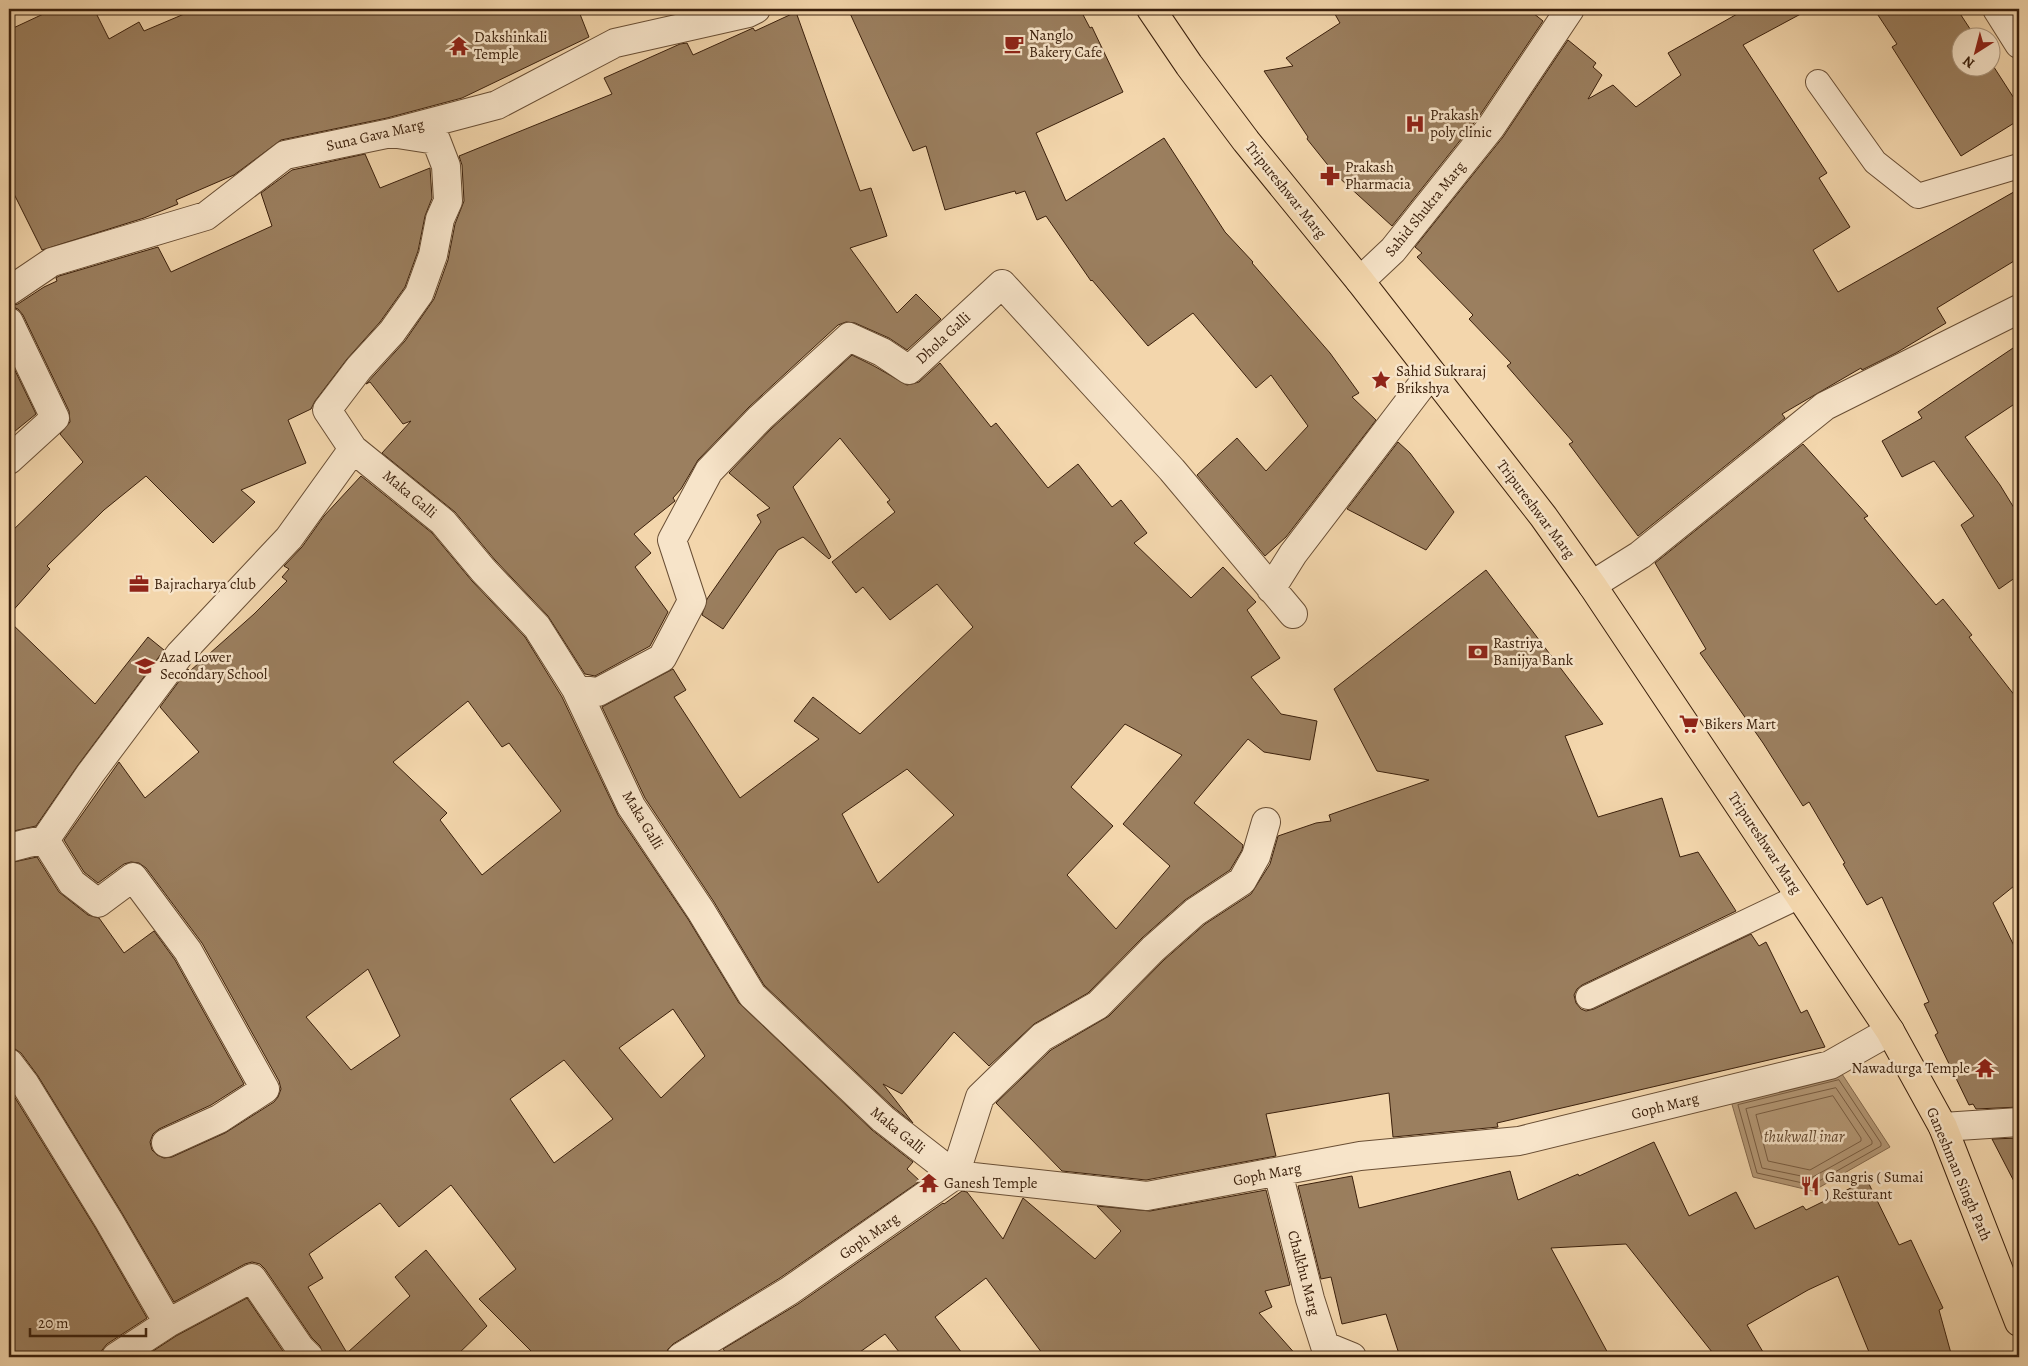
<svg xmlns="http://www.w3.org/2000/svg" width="2028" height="1366" font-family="Alegreya,serif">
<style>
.water{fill:#b49876;stroke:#84684c}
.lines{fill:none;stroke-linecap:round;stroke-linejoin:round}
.shore{stroke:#785c41;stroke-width:1}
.building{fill:#9b7f5f;stroke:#3b200c;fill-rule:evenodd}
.service-casing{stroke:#694e34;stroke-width:26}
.minor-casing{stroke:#694e34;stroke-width:30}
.trunk-casing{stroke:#3b200c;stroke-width:30}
.service{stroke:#f7e4c9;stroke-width:24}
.minor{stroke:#f7e4c9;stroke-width:28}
.trunk{stroke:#f3d6ac;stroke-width:28}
.labels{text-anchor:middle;stroke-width:5;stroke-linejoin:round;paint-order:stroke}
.poi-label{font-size:15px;fill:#3b200c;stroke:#f7e4c9;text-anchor:start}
.street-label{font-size:15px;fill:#3b200c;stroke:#f7e4c9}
.water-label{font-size:16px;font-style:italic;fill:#654a31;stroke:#f7e4c9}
</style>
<rect width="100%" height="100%" fill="#f3d6ac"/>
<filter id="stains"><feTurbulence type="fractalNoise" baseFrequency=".004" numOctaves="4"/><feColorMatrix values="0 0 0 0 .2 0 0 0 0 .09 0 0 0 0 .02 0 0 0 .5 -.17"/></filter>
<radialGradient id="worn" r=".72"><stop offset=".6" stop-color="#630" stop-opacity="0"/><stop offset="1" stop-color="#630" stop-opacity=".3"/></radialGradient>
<!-- water -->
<path class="water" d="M1842,1074L1890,1147L1813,1191L1753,1177L1731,1101Z"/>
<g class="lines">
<!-- shore -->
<path class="shore" d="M1839,1080L1881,1143V1146L1812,1185L1757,1173L1738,1105Z
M1836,1088L1872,1141V1144L1811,1178L1762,1168L1746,1109Z
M1833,1096L1861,1138V1141L1810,1170L1768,1161L1756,1115Z"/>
</g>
<!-- building -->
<path class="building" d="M54,9H94L109,39L139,22L144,31L196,9H578L589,37L462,98L387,118L281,140L234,175L176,200L178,204L144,218L42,250L9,184V30Z
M848,9H1080L1090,28L1092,27L1123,92L1036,133L1066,201L1164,138L1225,232L1253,262L1252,263L1330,353L1359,393L1352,397L1376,420L1286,537L1265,556L1197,475L1237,438L1266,471L1308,426L1271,375L1256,388L1193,313L1148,346L1092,280L1091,281L1046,216L1037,220L1025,191L1016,194L1015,191L945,210L926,146L913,151Z
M1332,9H1528L1543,21L1478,118L1392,226L1335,174L1307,139L1308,137L1264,71L1293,66L1286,58L1340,23Z
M1746,9H1810L1743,45L1827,173L1819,178L1850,227L1813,250L1838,292L2019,189V258L1937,308L1946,323L1896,353L1862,370L1861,368L1782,414L1785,418L1638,536L1569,444L1573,442L1507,366L1511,363L1469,319L1473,315L1417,257L1422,253L1415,247L1503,137L1568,40L1596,63L1593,67L1602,75L1588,99L1613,85L1636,107L1681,75L1668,53Z
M1874,9H1957L1976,38H1960V68H1990V61L2019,106V120L1961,156L1892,47L1897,44Z
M796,12L860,191L871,188L887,236L850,248L897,313L916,294L941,319L907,350L889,338L855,323L846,322L838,325L749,407L698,460L681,489L673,498L675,501L634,534L651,553L635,567L668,612L650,646L595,676L585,674L548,616L495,560L455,512L382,453L411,421L403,424L370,382L366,384L405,341L434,299L448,260L455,224L464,201L462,165L459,156L612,94L604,78L680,44L687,43L693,55L753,28L755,31Z
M365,154L380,188L430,168L432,198L425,216L418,251L405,287L380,322L347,359L315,401L311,409L288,420L306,463L241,490L255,502L213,543L146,476L104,510L47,566L50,569L9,615V534L83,462L60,434L70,422L69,411L23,315L18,309L10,306L18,304L44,287L57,281L56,278L59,276L158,247L171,272L272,226L261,193L292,170Z
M2019,344V401L1965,437L2000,485L2019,516V575L1999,589L1961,525L1974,516L1934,461L1902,477L1882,441L1922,418L1918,412Z
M852,355L874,366L907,385L919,382L940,363L991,427L996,423L1048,488L1078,464L1112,507L1121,500L1147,533L1134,543L1191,598L1223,567L1256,602L1247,610L1280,658L1251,677L1281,714L1317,721L1310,760L1264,752L1248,739L1194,803L1243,845L1242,850L1230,870L1185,900L1142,938L1088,993L1034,1024L989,1066L954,1032L902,1094L883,1084L913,1123L893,1107L764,985L714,902L645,798L602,707L673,669L686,690L674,697L740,798L819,739L794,721L813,697L860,734L973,627L937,584L890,620L863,587L856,593L832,562L895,512L887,502L890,500L840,438L793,487L831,557L829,559L803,537L778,550L723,629L702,615L707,599L761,522L757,515L770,508L729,473L771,429ZM1125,724L1182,755L1123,824L1170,866L1116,929L1067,875L1113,826L1071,787ZM907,769L954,815L878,883L842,814Z
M9,358L36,414L9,436Z
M1398,442L1410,453L1454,512L1426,550L1347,509Z
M1803,444L1868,516L1864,518L1936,605L1943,599L1972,635L1969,637L2019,701V882L1993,903L2019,956V1107L1976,1109L1973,1104L1969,1105L1935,1035L1938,1033L1924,1004L1929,1002L1882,897L1867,905L1843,864L1845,863L1809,802L1803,806L1763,743L1700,653L1706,649L1655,563Z
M361,476L432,533L472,581L525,637L562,697L618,815L688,919L739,1003L872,1130L913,1162L907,1169L920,1181L780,1278L673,1344L668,1349L665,1357H537L479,1299L516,1269L451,1185L399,1227L380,1203L309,1254L323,1278L308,1287L347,1353L410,1296L395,1277L426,1250L487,1326L455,1357H324L320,1346L312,1338L265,1269L260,1264L252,1262L245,1264L174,1302L122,1213L38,1076L21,1053L15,1049L9,1048V863L37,857L59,892L88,915L99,918L124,953L154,931L175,960L244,1084L211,1105L159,1129L153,1134L150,1142L152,1150L157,1155L164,1158L172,1157L225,1133L274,1102L278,1097L281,1089L279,1081L202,943L146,868L139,863L131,862L124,864L98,883L84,872L64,840L119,762L145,798L199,752L160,707L188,669L190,671L254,614L287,581L282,577L289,569L284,566L302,547L324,516ZM468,701L502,747L509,743L561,811L482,875L440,820L447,813L393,762ZM368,969L400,1036L351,1070L306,1017ZM673,1009L705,1056L661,1098L619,1048ZM564,1060L613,1119L554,1163L510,1099Z
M1486,570L1603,724L1565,736L1598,817L1662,798L1680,857L1698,852L1736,911L1582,985L1577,989L1574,995L1576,1003L1581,1009L1586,1011L1594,1009L1751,934L1759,946L1766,942L1801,1013L1807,1010L1825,1047L1497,1123L1498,1127L1393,1137L1389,1093L1266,1114L1276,1156L1146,1180L1062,1171L996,1103L1051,1050L1109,1016L1164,960L1205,924L1251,894L1270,864L1278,836L1316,823L1331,821L1329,815L1429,780L1377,771L1334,689Z
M9,621L95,704L148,637L164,650L78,765L36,826L9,832Z
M9,1088L96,1229L147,1318L107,1344L102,1350L100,1357H9Z
M2019,1138V1191L1992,1139Z
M1654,1142L1689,1216L1736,1192L1755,1229L1803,1206L1806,1210L1867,1180L1899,1245L1911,1240L1943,1308L1939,1310L1952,1357H1871L1838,1276L1808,1290L1747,1325L1766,1357H1716L1626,1244L1551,1248L1610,1357H1400L1386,1314L1342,1324L1331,1277L1321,1279L1298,1186L1352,1176L1359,1208L1510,1171L1518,1200L1578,1174L1579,1176Z
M1266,1190L1290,1285L1265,1291L1272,1307L1259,1313L1298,1357H1045L986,1278L935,1317L965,1357H903L885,1334L853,1357H729L723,1349L798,1304L943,1203L944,1204L962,1191L967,1192L1003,1239L1023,1198L1095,1259L1121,1231L1097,1206L1150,1211Z
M247,1298L287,1357H144L176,1336Z"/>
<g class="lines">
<defs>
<path id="service" d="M1818,82L1875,162L1918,196L2019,166
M1588,997L1800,896"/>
<path id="minor" d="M1997,9L2019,44
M1360,281L1393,250L1491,127L1570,9
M9,291L52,262L206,216L285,155L391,133L497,105L615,43L748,13L756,9
M9,322L55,418L9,460
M353,449L443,522L483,570L537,627L576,689L631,806L701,911L752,995L883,1119L955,1175
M1592,585L1640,555L1825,406L2019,309
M1271,589L1293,554L1431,373
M576,689L598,692L662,658L692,601L672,540L709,471L760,418L849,337L882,352L909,370L1002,284L1172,470L1293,614
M45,840L72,883L98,903L133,877L188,951L265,1089L219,1119L166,1143
M9,848L28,843L45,840L90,774L180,654L289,538L353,449L327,410L359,368L392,332L419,294L433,255L440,219L448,201L446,166L436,140L391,133
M9,1063L25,1084L109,1221L168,1323
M1943,1127L2019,1122
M1278,1172L1310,1299L1325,1346L1352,1357
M955,1175L980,1097L1042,1037L1098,1005L1153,949L1195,912L1242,881L1256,856L1266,822
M116,1357L168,1323L252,1278L300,1348L309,1357
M681,1357L789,1291L955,1175L1147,1196L1360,1156L1519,1141L1830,1065L1890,1031"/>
<path id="trunk" d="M1151,9L1189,65L1246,141L1360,281L1543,516L1592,585L1890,1031L1943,1127L2019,1322"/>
</defs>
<!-- service casing -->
<use href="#service" class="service-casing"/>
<!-- minor casing -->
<use href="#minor" class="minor-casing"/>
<!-- trunk casing -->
<use href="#trunk" class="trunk-casing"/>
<!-- service -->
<use href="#service" class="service"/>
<!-- minor -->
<use href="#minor" class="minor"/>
<!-- trunk -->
<use href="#trunk" class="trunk"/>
</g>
<!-- icons -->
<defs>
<symbol id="cafe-bare" viewBox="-9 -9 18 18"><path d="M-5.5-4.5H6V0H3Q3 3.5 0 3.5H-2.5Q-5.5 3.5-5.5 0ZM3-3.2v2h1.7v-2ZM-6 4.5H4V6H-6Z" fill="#8f2418" stroke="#f7e4c9" stroke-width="2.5" paint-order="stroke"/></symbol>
<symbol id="temple-bare" viewBox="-9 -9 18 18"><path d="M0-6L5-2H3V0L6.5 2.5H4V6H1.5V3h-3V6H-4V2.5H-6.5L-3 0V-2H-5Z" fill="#8f2418" stroke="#f7e4c9" stroke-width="2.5" paint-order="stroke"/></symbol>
<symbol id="hospital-bare" viewBox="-9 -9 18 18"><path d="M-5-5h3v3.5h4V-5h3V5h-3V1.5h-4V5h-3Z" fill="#8f2418" stroke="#f7e4c9" stroke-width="2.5" paint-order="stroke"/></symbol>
<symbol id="pharmacy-bare" viewBox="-9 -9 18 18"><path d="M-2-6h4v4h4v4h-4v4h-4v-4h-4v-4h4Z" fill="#8f2418" stroke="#f7e4c9" stroke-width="2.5" paint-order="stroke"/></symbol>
<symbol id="sight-bare" viewBox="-9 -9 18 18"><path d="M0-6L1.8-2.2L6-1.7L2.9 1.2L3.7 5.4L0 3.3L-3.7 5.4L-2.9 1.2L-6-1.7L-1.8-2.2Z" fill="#8f2418" stroke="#f7e4c9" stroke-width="2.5" paint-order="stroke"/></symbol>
<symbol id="office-bare" viewBox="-9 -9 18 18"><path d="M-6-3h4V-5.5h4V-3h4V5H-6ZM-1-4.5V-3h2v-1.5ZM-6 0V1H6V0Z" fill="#8f2418" stroke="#f7e4c9" stroke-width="2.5" paint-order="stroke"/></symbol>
<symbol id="bank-bare" viewBox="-9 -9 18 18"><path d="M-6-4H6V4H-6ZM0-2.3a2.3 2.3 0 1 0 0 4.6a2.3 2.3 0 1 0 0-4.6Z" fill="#8f2418" stroke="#f7e4c9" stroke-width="2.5" paint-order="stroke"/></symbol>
<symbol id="school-bare" viewBox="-9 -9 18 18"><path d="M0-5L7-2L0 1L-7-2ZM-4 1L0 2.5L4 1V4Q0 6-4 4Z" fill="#8f2418" stroke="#f7e4c9" stroke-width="2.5" paint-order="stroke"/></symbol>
<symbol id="supermarket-bare" viewBox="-9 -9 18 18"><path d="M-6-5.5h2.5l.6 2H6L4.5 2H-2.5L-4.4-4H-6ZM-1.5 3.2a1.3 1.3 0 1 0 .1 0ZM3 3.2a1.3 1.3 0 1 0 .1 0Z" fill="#8f2418" stroke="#f7e4c9" stroke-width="2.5" paint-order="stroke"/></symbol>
<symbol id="restaurant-bare" viewBox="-9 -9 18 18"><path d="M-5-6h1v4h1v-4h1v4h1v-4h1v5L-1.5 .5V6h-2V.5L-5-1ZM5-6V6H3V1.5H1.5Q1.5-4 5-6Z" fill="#8f2418" stroke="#f7e4c9" stroke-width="2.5" paint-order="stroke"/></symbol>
</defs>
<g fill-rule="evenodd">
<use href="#cafe-bare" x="1000" y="30" width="28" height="28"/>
<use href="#temple-bare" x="445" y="32" width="28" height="28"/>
<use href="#hospital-bare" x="1401" y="110" width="28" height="28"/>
<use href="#pharmacy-bare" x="1316" y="162" width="28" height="28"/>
<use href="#sight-bare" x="1367" y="366" width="28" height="28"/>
<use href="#office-bare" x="125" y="570" width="28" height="28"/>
<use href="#bank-bare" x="1464" y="638" width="28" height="28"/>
<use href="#school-bare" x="131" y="652" width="28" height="28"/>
<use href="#supermarket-bare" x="1675" y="710" width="28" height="28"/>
<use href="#temple-bare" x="1971" y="1054" width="28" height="28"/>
<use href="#temple-bare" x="915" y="1169" width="28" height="28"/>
<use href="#restaurant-bare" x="1796" y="1172" width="28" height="28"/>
</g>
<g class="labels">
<!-- poi labels -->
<g class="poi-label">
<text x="1029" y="40">Nanglo<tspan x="1029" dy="17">Bakery Cafe</tspan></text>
<text x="474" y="42">Dakshinkali<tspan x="474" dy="17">Temple</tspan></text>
<text x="1430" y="120">Prakash<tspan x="1430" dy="17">poly clinic</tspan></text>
<text x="1345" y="172">Prakash<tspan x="1345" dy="17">Pharmacia</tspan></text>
<text x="1396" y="376">Sahid Sukraraj<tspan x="1396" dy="17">Brikshya</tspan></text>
<text x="154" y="589">Bajracharya club</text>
<text x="1493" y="648">Rastriya<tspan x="1493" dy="17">Banijya Bank</tspan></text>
<text x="160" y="662">Azad Lower<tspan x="160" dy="17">Secondary School</tspan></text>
<text x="1704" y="729">Bikers Mart</text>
<text x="1970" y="1073" text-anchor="end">Nawadurga Temple</text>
<text x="1825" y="1182">Gangris ( Sumai<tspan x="1825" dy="17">) Resturant</tspan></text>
<text x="944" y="1188">Ganesh Temple</text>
</g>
<!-- street labels -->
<g class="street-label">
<text transform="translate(375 135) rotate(-13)" y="5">Suna Gava Marg</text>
<text transform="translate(1286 190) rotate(51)" y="5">Tripureshwar Marg</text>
<text transform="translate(1425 209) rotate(-51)" y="5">Sahid Shukra Marg</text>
<text transform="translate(943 338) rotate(-43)" y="5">Dhola Galli</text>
<text transform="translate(410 494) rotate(40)" y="5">Maka Galli</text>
<text transform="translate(1536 509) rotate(53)" y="5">Tripureshwar Marg</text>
<text transform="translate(643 820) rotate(59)" y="5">Maka Galli</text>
<text transform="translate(1765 843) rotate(56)" y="5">Tripureshwar Marg</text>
<text transform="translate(1665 1106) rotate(-14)" y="5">Goph Marg</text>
<text transform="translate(898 1130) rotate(39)" y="5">Maka Galli</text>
<text transform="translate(1267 1174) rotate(-11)" y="5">Goph Marg</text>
<text transform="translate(1959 1174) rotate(67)" y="5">Ganeshman Singh Path</text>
<text transform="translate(869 1236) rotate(-35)" y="5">Goph Marg</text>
<text transform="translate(1304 1273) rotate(75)" y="5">Chalkhu Marg</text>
</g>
<!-- water labels -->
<g class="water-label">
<text x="1804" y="1142">thukwall inar</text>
</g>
</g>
<!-- margin -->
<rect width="2028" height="1366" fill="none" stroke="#f3d6ac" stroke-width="30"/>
<rect x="10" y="10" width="2008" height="1346" fill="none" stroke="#3b200c" stroke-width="2.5"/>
<rect x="15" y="15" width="1998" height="1336" fill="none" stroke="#3b200c"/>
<!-- north arrow -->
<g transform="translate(1976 52) rotate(216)"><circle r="24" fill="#f7e4c9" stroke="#ac967d"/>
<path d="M0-4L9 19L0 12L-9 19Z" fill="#8f2418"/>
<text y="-8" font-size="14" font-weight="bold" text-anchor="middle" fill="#3b200c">N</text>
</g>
<!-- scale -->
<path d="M30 1328v8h116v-8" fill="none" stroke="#3b200c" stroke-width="2.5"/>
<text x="38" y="1328" font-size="15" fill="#3b200c" stroke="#f7e4c9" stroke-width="4" paint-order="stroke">20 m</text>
<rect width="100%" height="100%" filter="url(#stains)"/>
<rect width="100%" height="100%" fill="url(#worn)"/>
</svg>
